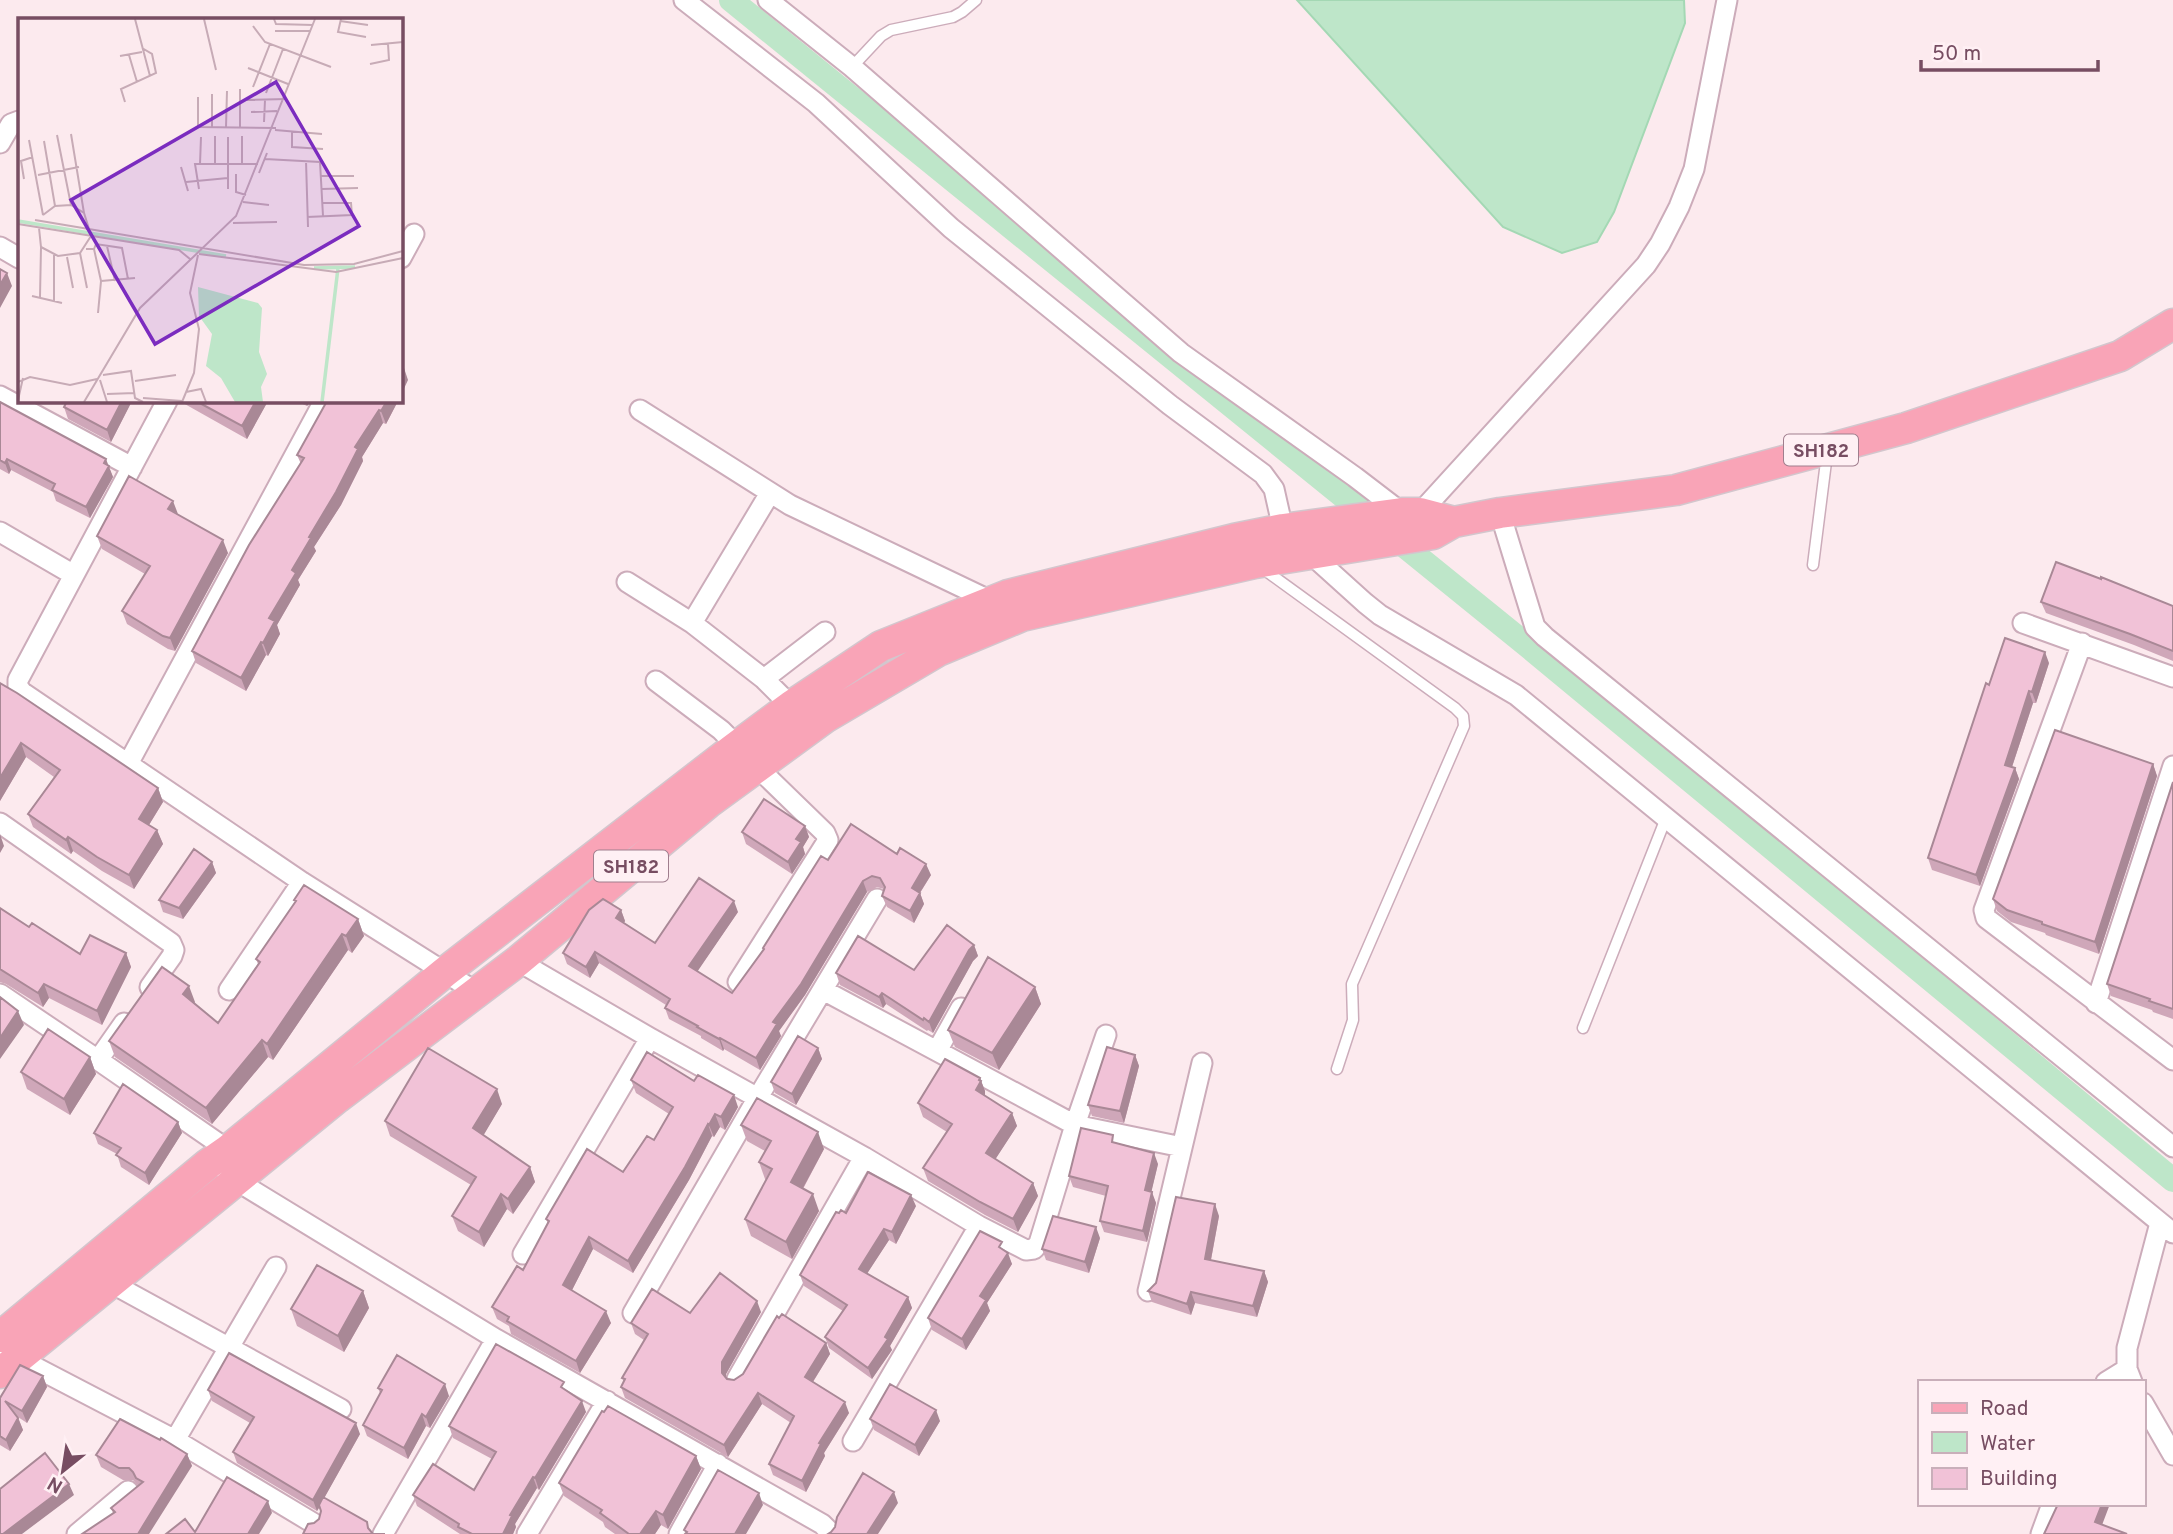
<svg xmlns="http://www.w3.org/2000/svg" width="2173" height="1534" font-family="Overpass,sans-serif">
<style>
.water{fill:#bee6c9;stroke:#a4d8b4;stroke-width:2}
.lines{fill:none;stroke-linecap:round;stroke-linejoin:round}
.canal{stroke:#bee6c9;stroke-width:24}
.service-casing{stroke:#ccacba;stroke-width:13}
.minor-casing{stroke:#ccacba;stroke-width:23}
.primary-casing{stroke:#d3c6cd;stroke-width:33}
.service{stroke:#fff;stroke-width:10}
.minor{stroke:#fff;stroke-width:19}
.primary{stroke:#f9a4b7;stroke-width:30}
.wall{fill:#cfa7b9}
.shaded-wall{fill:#a98896}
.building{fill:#f1c2d7;stroke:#a98896;stroke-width:2}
.labels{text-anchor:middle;stroke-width:6;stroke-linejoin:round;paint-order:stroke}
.shield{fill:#fff0f4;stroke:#a07e8e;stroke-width:2}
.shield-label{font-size:19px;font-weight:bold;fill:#774d62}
.inset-river{fill:none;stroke:#bee6c9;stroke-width:3.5}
.inset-road{fill:none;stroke:#c7abb6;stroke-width:2}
.view{fill:#7b2cbf;fill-opacity:0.15;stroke:#7b2cbf;stroke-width:3.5}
.inset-edge{fill:none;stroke:#774d62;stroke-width:3.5}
</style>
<rect width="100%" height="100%" fill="#fceaee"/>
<!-- water -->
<path class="water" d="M1297,0H1684L1685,23L1614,212L1597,242L1562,253L1503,227Z"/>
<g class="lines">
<!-- canal -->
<path class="canal" d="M731,0L1529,647L2173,1180"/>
<defs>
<path id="service" d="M852,67L881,36L891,30L953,17L962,12L976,0
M1813,565L1827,454
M1262,568L1455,708L1463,716L1464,726L1352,984L1353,1020L1337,1069
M1583,1028L1666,818"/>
<path id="minor" d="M684,0L816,103L951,228L1170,405L1263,474L1274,489L1283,529L1365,603L1380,615L1516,695L2173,1233
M768,0L852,67L1181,353L1355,477L1402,513
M0,143L11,124L19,121
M0,247L19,258
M401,258L414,234
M0,396L132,467
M167,401L18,680V687L22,692L302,882L476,992
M640,410L790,505L991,601
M1420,513L1646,265L1660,244L1679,207L1694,169L1727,0
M1500,513L1535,627L1545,637L2173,1147
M0,532L74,575
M627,582L692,623L764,679L799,714
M692,623L770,493
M2023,623L2173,677
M2082,643L1984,910L1986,918L2173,1060
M764,679L825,632
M656,681L721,730L728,737L733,749
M128,764L324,401
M0,823L171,943L174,950L172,956L150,987
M518,961L650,1038L864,1157L979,1226L1026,1250L1034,1249L1039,1243L1075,1125L1106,1035
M738,982L828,840L825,833L758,768
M229,990L302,882
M823,990L1075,1125L1182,1147
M0,994L98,1060L228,1150
M2096,1003L2173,766
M937,1051L961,1008
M98,1060L124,1023
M227,1175L496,1339L822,1524L829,1531L828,1534
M523,1254L650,1038
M111,1283L341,1409
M1148,1291L1202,1063
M633,1313L757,1099L877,899
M8,1353L175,1440L313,1523
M737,1379L864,1157
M2106,1382L2127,1369
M2132,1382L2127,1369V1348L2160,1223
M2143,1403L2173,1455
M175,1440L276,1267
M853,1441L979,1226
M77,1534L128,1491
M383,1534L496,1339
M527,1534L607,1401
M679,1534L718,1464
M2041,1534L2052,1504"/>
<path id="primary" d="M0,1337L208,1164L228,1150L445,972L733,749L791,706L881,646L1008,595L1234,539L1283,529L1402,513H1420L1454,522
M0,1373L337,1098L518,961L708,803L826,717L938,651L1022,616L1255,563L1433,534L1454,522L1500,513L1676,490L1906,428L2120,356L2173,324"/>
</defs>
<!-- service casing -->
<use href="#service" class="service-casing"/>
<!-- minor casing -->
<use href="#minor" class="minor-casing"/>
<!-- primary casing -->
<use href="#primary" class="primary-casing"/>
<!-- service -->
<use href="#service" class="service"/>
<!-- minor -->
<use href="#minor" class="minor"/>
<!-- primary -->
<use href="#primary" class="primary"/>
</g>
<!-- wall -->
<path class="wall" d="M132,401L111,442L68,419L64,407Z
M182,401H268L247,439L183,403Z
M296,401H311L307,406Z
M327,401H398L386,424L383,423L362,457L363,461L341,505L314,547L316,551L298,580L300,585L277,625L280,634L268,656L266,655L246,691L196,663L192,651L301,464L297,455Z
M0,402L108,465L113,477L90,518L56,501L53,492L11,470L9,474L0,469Z
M178,514L228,553L175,651L168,649L127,624L122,611L145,574L102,549L97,536Z
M2041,602L2173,606V661L2134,645L2046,613Z
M2049,663L2036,703H2033L2012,767L2015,768L2019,779L1980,886L1932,870L1928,858L1989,685Z
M0,683L158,788L163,802L149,825L157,830L163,844L134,889L102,871L73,851L71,854L33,827L28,814L54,777L26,757L0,801Z
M2153,764L2157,776L2099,954L2046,935L2045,933L2011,922L1997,911L1993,899Z
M2173,782V1019L2153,1012L2152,1010L2111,996L2107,984Z
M805,826L809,837L803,847L805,854L792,874L746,844L742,832Z
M828,860L931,875L920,893L924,904L914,923L887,907L882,896L884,889L877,887L867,892L805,995L779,1031L781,1036L760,1070L724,1049L723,1051L701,1038V1036L669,1019L665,1008L666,1005L599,963L590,978L567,964L563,953L621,910L625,921L624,923L655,943L738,912L697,971L732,993L764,950L763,948Z
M212,862L216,873L183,919L163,912L159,900Z
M294,900L358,919L364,936L352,953L348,950L273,1060L268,1057L212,1124L115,1057L109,1041L195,1002L194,1003L218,1023L258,964L256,959L295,902Z
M0,908L29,927L80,954L126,953L131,967L102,1025L49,998L43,1007L6,984L0,982Z
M974,945L978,956L973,961L933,1033L928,1030L927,1031L886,1004L883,1008L840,985L836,973L914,970Z
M1035,987L1041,1004L999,1070L955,1047L948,1030Z
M818,1048L822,1059L796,1105L775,1093L771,1082Z
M1135,1055L1139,1066L1124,1123L1092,1116L1088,1105Z
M90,1057L96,1074L70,1115L27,1089L21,1072Z
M980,1078L985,1091V1096L1012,1113L1017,1126L995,1159L1033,1183L1038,1196L1018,1232L985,1215L928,1181L923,1168L947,1132L923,1117L918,1103Z
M631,1080L738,1107L725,1130L720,1127L714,1137L712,1136L689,1180L633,1273L593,1249L572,1290L611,1323L580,1373L511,1334L509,1326L497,1319L492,1307L523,1270L548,1224L546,1219L623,1172L654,1140L669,1114L636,1093Z
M502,1104L483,1135L530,1167L535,1182L513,1214L507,1209L484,1247L458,1231L452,1216L471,1185L390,1136L385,1121Z
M178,1122L182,1133L149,1185L121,1167L117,1154L98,1144L94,1133Z
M741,1125L824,1149L803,1189L819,1211L792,1259L751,1236L745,1219L766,1180L765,1179L759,1162L765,1151L747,1141Z
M1116,1143L1158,1164L1151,1192L1156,1203L1147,1242L1104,1232L1100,1221L1106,1196L1073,1187L1069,1176Z
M916,1206L896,1244L889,1240L867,1273L908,1297L912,1308L890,1346L892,1350L872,1379L829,1348L825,1337L843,1311L804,1286L800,1275L839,1213H846Z
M1219,1216L1211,1260L1264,1271L1268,1282L1257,1317L1195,1303L1191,1315L1152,1302L1148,1291Z
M1100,1238L1089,1273L1046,1260L1042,1249Z
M1005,1250L1012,1264L987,1303L990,1311L966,1350L932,1330L928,1318Z
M363,1291L369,1308L344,1352L297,1326L291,1309Z
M761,1312L726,1374V1377L734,1380L826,1343L830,1354L813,1382L849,1413L824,1453L825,1456L806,1492L773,1475L769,1464L791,1423L762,1404L728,1457L625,1398L621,1387L624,1382L622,1378L644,1340L635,1334L631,1323L690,1313Z
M43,1376L47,1387L27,1423L18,1417L23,1430L10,1451L0,1445V1398Z
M378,1388L449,1396L430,1428L426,1426L408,1459L367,1436L363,1425L380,1393Z
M208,1390L360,1434L324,1498L367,1522L369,1530L303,1534L319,1519L321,1511L320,1507L317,1511L237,1463L233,1452L250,1423L212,1401Z
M566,1390L586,1412L539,1490L537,1488L515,1524L516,1527L513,1534H460L417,1506L413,1495L474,1490L492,1459L453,1438L449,1426Z
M870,1419L940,1421L919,1456L874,1430Z
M160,1440L187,1454L192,1466L113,1513L111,1508L138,1486L133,1480H123L101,1467L96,1455Z
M696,1456L701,1469L668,1529L661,1525L655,1534H615L605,1527L603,1522L564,1496L559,1483Z"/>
<!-- shaded-wall -->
<path class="shaded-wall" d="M7,273L12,286L0,308V285Z
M404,368L408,380L401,395V373Z
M122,401H132L111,442L107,430Z
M256,401H268L247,439L242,426Z
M305,401H311L307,406Z
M387,401H398L386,424L381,411Z
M379,410L383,423L362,457L363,461L341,505L314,547L316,551L298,580L300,585L277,625L280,634L268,656L263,643L269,618L309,537L355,447Z
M7,459L11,470L9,474L5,463Z
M106,459L113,477L90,518L86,507Z
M173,501L178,514L168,509Z
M223,540L228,553L175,651L170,638Z
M261,642L266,655L246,691L241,678Z
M2045,652L2049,663L2036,703L2032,692Z
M2029,691L2033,703L2009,776L2005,765Z
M21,743L26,757L0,801V778Z
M2153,764L2157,776L2099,954L2095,942Z
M2015,768L2019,779L1980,886L1976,875Z
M158,788L163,802L144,833L139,819Z
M805,826L809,837L803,847L805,854L792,874L788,862L796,839Z
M157,830L163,844L134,889L129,875Z
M0,834L4,846L0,853Z
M68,837L73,851L71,854L66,840Z
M212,862L216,873L183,919L179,908Z
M926,864L931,875L916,899L912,888Z
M863,881L867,892L805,995L779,1031L781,1036L760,1070L756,1058L773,1022Z
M920,893L924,904L914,923L910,911Z
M734,901L738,912L693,978L689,966Z
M621,910L625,921L620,929L616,918Z
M358,919L364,936L352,953L346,936Z
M342,934L348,950L273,1060L267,1044Z
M974,945L978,956L973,961L933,1033L929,1022L969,950Z
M595,952L599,963L590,978L586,967Z
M126,953L131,967L102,1025L97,1011Z
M44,984L49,998L43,1007L38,993Z
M189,986L195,1002L189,1011L183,994Z
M1035,987L1041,1004L999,1070L992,1053Z
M882,993L886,1004L883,1008L879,997Z
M18,1011L24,1025L0,1059V1038Z
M720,1038L724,1049L723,1051L719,1039Z
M262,1040L268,1057L212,1124L206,1108Z
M818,1048L822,1059L796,1105L792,1094Z
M1135,1055L1139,1066L1124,1123L1120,1111Z
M90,1057L96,1074L70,1115L64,1099Z
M980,1078L985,1091V1095L980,1103L976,1090Z
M497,1089L502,1104L479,1143L473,1128Z
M734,1095L738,1107L725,1130L721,1117Z
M1012,1113L1017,1126L991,1166L986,1153Z
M715,1114L720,1127L714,1137L709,1125Z
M178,1122L182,1133L149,1185L145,1173Z
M708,1124L712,1136L689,1180L633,1273L628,1261Z
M818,1132L824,1149L797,1199L791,1182Z
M1154,1153L1158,1164L1149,1202L1145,1190Z
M530,1167L535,1182L513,1214L508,1199Z
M1033,1183L1038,1196L1018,1232L1013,1219Z
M1152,1192L1156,1203L1147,1242L1143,1231Z
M501,1194L507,1209L484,1247L479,1232Z
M813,1194L819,1211L792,1259L786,1242Z
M911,1195L916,1206L896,1244L892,1232Z
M1215,1204L1219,1216L1209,1270L1205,1259Z
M1096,1227L1100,1238L1089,1273L1085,1262Z
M884,1229L889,1240L863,1280L859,1269Z
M589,1237L593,1249L568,1298L563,1285Z
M1008,1253L1012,1264L987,1303L990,1311L966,1350L962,1339L980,1296Z
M1264,1271L1268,1282L1257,1317L1253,1306Z
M363,1291L369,1308L344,1352L338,1336Z
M1191,1292L1195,1303L1191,1315L1187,1304Z
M908,1297L912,1308L890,1346L892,1350L872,1379L868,1368Z
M757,1301L761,1312L726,1374V1385L722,1373V1362Z
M606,1311L611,1323L580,1373L576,1361Z
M826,1343L830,1354L809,1388L805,1377Z
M43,1376L47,1387L27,1423L22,1411Z
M445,1384L449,1396L430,1428L426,1417Z
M758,1393L762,1404L728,1457L724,1445Z
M582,1401L586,1412L539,1490L535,1478Z
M845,1402L849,1413L824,1453L825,1456L806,1492L802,1481L819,1443Z
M936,1410L940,1421L919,1456L915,1445Z
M422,1414L426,1426L408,1459L404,1448Z
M18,1418L23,1430L10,1451L6,1440Z
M356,1423L360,1434L317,1511L313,1500Z
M187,1454L192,1466L149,1534H138Z
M696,1456L701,1469L668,1529L663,1515Z
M533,1477L537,1488L515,1524L516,1527L513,1534H503L510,1515Z
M69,1484L74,1495L22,1534H3Z
M894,1492L898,1503L878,1534H867Z
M759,1493L763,1505L746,1534H735Z
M268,1501L272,1513L259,1534H248Z
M2102,1504H2110L2099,1533L2095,1522Z
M656,1511L661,1525L655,1534H640Z"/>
<!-- building -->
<path class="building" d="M0,269L7,273L0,285Z
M67,401H122L107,430L64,407Z
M196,401H256L242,426Z
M327,401H387L381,411L379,410L355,447L358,449L336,492L309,537L311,538L292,570L296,573L269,618L275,621L263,643L261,642L241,678L192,651L249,545L304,458L297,455Z
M0,402L106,459L104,463L109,466L86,507L52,490L55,484L7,459L5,463L0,460Z
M129,476L173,501L168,509L223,540L170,638L163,636L122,611L150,566L97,536Z
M2056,562L2101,579V577L2173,606V651L2130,634L2041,602Z
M2005,638L2045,652L2032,692L2029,691L2005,765L2015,768L1976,875L1928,858L1986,683L1989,685Z
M0,683L17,693L158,788L139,819L157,830L129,875L97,857L68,837L66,840L28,814L60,770L21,743L0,778Z
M2055,730L2153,764L2095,942L2042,924V922L2007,910L1993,899Z
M2173,782V1009L2149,1001L2150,999L2107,984Z
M764,799L805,826L796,839L801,842L788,862L742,832Z
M851,824L897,854L900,848L926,864L912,888L920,893L910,911L882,896L885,887L880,878L872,876L863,881L801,984L773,1022L777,1024L756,1058L720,1038L719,1039L697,1027L698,1026L665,1008L670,999L595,952L586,967L563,953L589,910L603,899L621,910L616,918L655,943L699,878L734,901L689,966L732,993L764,949L763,948L821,856L828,860Z
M194,849L212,862L179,908L159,900Z
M304,885L358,919L346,936L342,934L267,1044L262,1040L206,1108L109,1041L162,967L189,986L183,994L218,1023L260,962L256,959L296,901L294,900Z
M0,908L29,927L32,923L80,954L90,935L126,953L97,1011L44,984L38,993L0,969Z
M947,925L974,945L969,950L929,1022L924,1018L923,1020L882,993L879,997L836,973L858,936L914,970Z
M988,957L1035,987L992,1053L948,1030Z
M0,997L18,1011L0,1038Z
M48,1029L90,1057L64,1099L21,1072Z
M798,1036L818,1048L792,1094L771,1082Z
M1107,1047L1135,1055L1120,1111L1088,1105Z
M428,1048L497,1089L473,1128L530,1167L508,1199L501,1194L479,1232L452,1216L476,1177L385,1121Z
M647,1052L694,1081L698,1075L734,1095L721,1117L715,1114L709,1125L708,1124L685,1167L628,1261L589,1237L563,1285L606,1311L576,1361L507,1321L509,1317L492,1307L517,1266L523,1270L549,1221L546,1219L587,1149L623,1172L647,1136L654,1140L673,1107L631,1080Z
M945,1059L980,1078L979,1080L981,1081L976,1090L1012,1113L986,1153L1033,1183L1013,1219L980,1202L923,1168L952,1124L918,1103Z
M123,1084L178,1122L145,1173L116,1155L121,1148L94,1133Z
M757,1098L818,1132L791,1182L813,1194L786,1242L745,1219L772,1169L759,1162L771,1141L741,1125Z
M1081,1128L1113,1135L1112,1142L1154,1153L1145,1190L1152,1192L1143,1231L1100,1221L1108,1186L1069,1176Z
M868,1172L911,1195L892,1232L884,1229L859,1269L908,1297L885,1337L888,1339L868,1368L825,1337L847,1305L800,1275L836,1212L839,1213L841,1210L846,1213Z
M1176,1197L1215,1204L1205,1259L1264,1271L1253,1306L1191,1292L1187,1304L1148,1291L1156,1283Z
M1053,1216L1096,1227L1085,1262L1042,1249Z
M980,1231L1002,1242L999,1247L1008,1253L980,1296L986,1300L962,1339L928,1318Z
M317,1265L363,1291L338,1336L291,1309Z
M720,1273L757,1301L722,1362V1373L727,1379L734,1380L743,1374L777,1316L779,1318L782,1314L826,1343L805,1377L845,1402L819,1443L821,1444L802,1481L769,1464L794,1416L758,1393L724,1445L621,1387L625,1379L622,1378L648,1334L631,1323L652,1289L690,1313Z
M496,1344L564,1382L561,1387L582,1401L535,1478L533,1477L510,1515L512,1516L503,1534H472L458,1527L459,1524L413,1495L433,1464L474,1490L496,1452L449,1426Z
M229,1353L356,1423L313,1500L233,1452L254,1417L208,1390Z
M397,1355L445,1384L426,1417L422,1414L404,1448L363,1425L382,1390L378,1388Z
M20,1365L43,1376L22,1411L5,1401L18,1418L6,1440L0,1436V1398Z
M890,1384L936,1410L915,1445L870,1419Z
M608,1406L696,1456L663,1515L656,1511L640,1534H629L600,1513L602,1510L559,1483L602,1411L604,1412Z
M120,1419L160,1440L161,1438L187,1454L138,1534H82L115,1512L111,1508L143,1482L136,1478L133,1472L129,1468H119L96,1455Z
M45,1453L69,1484L3,1534H0V1489Z
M718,1470L759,1493L735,1534H685L687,1532L684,1530Z
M863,1473L894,1492L867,1534H828L831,1532L835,1527L837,1517Z
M227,1477L268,1501L248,1534H166L185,1519L195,1532Z
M323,1497L367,1522L368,1528L373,1534H385H303L308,1524L314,1523L319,1519L321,1511L319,1505Z
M2058,1504H2102L2095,1522L2127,1534H2044Z"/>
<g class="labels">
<!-- shield labels -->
<g class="shield">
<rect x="1784" y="434.5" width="74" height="31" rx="5"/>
<rect x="594" y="850.5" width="74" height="31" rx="5"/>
</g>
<g class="shield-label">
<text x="1821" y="457">SH182</text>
<text x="631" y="873">SH182</text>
</g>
</g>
<!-- overview -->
<g transform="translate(18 18)">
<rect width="385" height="385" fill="#fceaee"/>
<path d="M180,269L240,285L244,290L241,334L249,356L243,369L245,384H217L203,360L188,348L194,316L181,298Z" fill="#bee6c9"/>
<path class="inset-river" d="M0,203L208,238M296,250L337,249M304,384L320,250"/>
<path class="inset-road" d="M117,1L132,58M186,1L198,52M256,1L258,6L295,7M323,1L320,14L348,19M322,3L350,7M235,8L247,24L313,49M257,13H293M353,27L385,24M111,37L119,64M102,38L124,34M352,46L371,42L370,26M230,50L270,66M235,69L252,26M248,75L265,31M194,76V109M180,79V109L258,110M229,82L269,81M107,84L103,71L138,55L134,36L124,30M233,94L259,93M246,104L247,82M208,109L209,73M222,109V71M257,112L304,116M274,114V129L305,131M53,116L66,195M39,117L53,187M197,118V146M11,122L25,197M26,123L37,188M247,141L302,144L305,198M288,143L290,209M182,146L183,119M224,146V118M163,149L170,173M241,155L249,135M218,156V174L228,177M20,157L61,149M303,158H336M6,161L3,143L15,139M168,164L210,160M181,171L177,146H240M210,171V119M304,171L340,170M225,184L251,187M25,197L37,188L53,187L66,195L71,211M289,199L334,197L333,185H304M17,202L286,247L336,246L385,233M215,205L259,204M0,206L161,232L172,241M21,210L23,229L40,238L62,235L73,218M89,228L97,263M68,231H76L78,226L104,230L110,261M76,231L83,263L80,295M62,235L69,270M181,236L318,254L385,240M36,237V283M49,239L55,270M83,263L117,260M14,278L44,285M22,279L23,229M85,357L113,353L117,380L125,384M82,362L89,384M117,363L158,357M0,364L12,359L52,367L79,361M168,374L183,371L188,384M89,376L117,375M125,380L164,383M0,382L5,360M66,384L122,290L218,198L297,1M164,384L176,355L181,311L172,275L180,237"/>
<path class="view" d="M258,64L341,208L137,326L53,182Z"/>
<rect width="385" height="385" class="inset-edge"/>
</g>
<!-- legend -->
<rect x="1918" y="1380" width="228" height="126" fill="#fff0f4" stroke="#c9afba" stroke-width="2"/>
<rect x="1932" y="1403" width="35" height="10" fill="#f9a4b7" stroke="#c9afba" stroke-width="2"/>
<text x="1980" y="1415" font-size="21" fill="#774d62">Road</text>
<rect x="1932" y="1432" width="35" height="21" fill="#bee6c9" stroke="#c9afba" stroke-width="2"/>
<text x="1980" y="1450" font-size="21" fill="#774d62">Water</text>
<rect x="1932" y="1468" width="35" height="21" fill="#f1c2d7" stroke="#c9afba" stroke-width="2"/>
<text x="1980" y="1485" font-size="21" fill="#774d62">Building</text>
<!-- north arrow -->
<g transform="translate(63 1471) rotate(210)" stroke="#fff0f4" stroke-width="5" paint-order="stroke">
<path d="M0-5L12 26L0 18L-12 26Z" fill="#774d62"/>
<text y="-10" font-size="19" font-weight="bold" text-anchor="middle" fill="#774d62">N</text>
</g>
<!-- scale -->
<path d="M1921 60v10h177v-10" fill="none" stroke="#774d62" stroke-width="3.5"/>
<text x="1932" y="60" font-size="21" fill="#774d62" stroke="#fff0f4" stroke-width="5" paint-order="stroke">50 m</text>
</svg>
